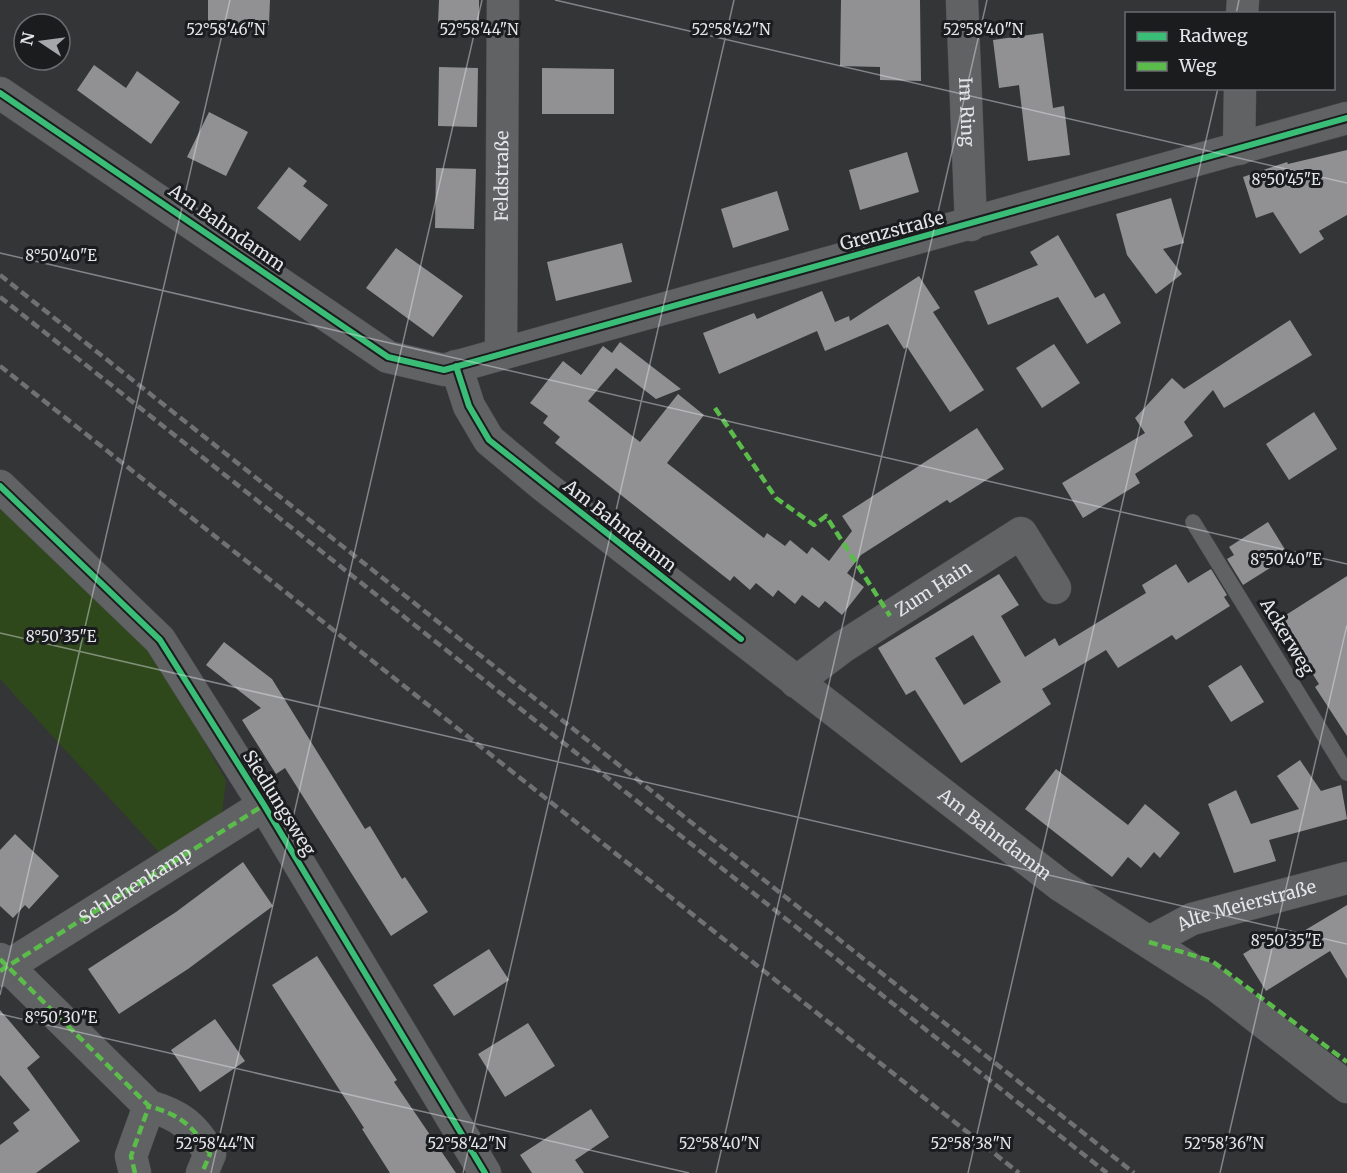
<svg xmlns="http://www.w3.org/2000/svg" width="1347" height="1173" font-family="Merriweather,serif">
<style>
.green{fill:#2f481b}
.building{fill:#919193;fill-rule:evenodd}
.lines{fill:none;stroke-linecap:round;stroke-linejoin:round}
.lane-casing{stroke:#505153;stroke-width:16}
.street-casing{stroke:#505153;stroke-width:33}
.lane{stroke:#616264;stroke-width:15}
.street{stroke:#616264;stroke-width:32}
.rail{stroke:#707173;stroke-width:4.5;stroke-dasharray:9 4.5;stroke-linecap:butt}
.quiet{stroke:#5cbc4b;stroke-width:4.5;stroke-dasharray:9 4.5;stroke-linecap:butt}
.cycleway-casing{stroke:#1a1c1e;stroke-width:10}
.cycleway{stroke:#3abd76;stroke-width:6}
.ticks{fill:none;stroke:#e3e5e8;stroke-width:1.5;stroke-opacity:0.45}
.labels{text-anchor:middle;stroke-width:6;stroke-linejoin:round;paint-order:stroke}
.street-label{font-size:18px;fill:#e3e5e8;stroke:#1a1c1e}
.ticks-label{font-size:15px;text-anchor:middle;fill:#e3e5e8;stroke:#1a1c1e;stroke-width:6;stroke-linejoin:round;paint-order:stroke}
</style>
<rect width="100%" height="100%" fill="#333537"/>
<!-- green -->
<path class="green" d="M0,498L87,579L162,665L226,781L221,821L160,853L0,679Z"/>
<!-- building -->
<path class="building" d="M208,0H270L269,25L208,24Z
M439,0H479V25L438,24Z
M841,0H920L921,81L880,80V67L840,66Z
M1043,33L1053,108L1064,106L1070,155L1028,161L1019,85L999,88L993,40Z
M94,65L126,88L137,71L180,102L151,144L77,90Z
M439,67L478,68L477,127L438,126Z
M542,68L614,69V114H542Z
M209,112L248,132L226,176L187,157Z
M1347,150V215L1319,231L1324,239L1300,254L1273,212L1256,218L1243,177L1287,162L1288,164Z
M907,152L919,192L860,210L849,170Z
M289,167L307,181L303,186L328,205L300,241L257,208Z
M436,168L476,169L474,229L435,228Z
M777,191L789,230L733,248L721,209Z
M1171,198L1184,243L1163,249L1182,274L1156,294L1127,255L1116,214Z
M1058,235L1095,298L1104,293L1121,323L1087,344L1058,297L988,325L974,291L1038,265L1030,252Z
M622,243L632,282L556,301L547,262Z
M396,248L463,296L433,337L366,288Z
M919,276L940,308L933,312L984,390L950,412L907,347L904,349L888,324L825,351L817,331L719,374L703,333L754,313L757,319L822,291L835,322L849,316L850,321Z
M1290,320L1312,355L1224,408L1213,390L1184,422L1193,436L1135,474L1140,483L1083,518L1062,483L1145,433L1135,418L1172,378L1184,389Z
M620,342L681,389L656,399L616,368L588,401L640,442L678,394L704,415L667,463L764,538L767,533L785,546L790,540L807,554L812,547L829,561L852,531L842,516L977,428L1004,469L950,503L947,500L861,555L847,573L864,587L842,615L825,601L819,608L802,595L795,604L778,590L773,597L756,583L750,590L734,576L730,581L555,443L560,437L543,423L548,416L530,403L563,361L581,375L603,346L612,353Z
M1054,344L1080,383L1042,408L1016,368Z
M1314,412L1337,449L1289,480L1266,444Z
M1268,522L1289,556L1243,585L1227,559L1234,555L1229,547Z
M1176,564L1188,583L1211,569L1227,595L1224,597L1230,606L1176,640L1172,635L1118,668L1106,650L1042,689L1051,704L961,763L915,690L906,695L878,648L999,574L1019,605L1001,616L1025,657L1055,638L1059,646L1146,593L1142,585ZM973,635L1001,682L964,705L935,658Z
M1347,576V736L1315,687L1319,684L1278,620Z
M224,642L272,679L365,829L370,826L402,879L405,877L428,912L391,936L285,768L276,774L242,720L261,708L206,665Z
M1241,665L1264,702L1231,722L1208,686Z
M1300,760L1321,791L1341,785L1347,819L1269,840L1276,861L1234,873L1208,804L1236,790L1251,824L1299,809L1277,776Z
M1056,769L1128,825L1145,804L1180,833L1160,858L1154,852L1141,868L1128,857L1112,877L1025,809Z
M15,834L59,876L29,909L25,905L13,918L0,906V850Z
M243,862L273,906L188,969L119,1014L88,969L176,912Z
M1347,905V979L1330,951L1266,991L1243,954L1276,934L1282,944Z
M489,949L509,980L454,1016L433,985Z
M317,956L397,1080L394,1082L456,1173H390L362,1129L364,1128L272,985Z
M0,1010L40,1057L27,1068L80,1141L36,1173H0V1145L19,1131L13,1123L30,1110L0,1075Z
M215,1019L245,1061L200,1092L171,1050Z
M528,1023L555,1066L505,1097L478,1054Z
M591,1109L609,1137L575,1160L584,1173H532L520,1155Z"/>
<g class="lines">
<defs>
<path id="lane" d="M1193,522L1347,773"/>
<g id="street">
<path id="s1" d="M962,0L971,225"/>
<path d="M1242,14L1243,0"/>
<path d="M0,93L388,357L444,370L1347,118"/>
<path d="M1239,149L1240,88"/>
<path id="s2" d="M501,352L503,0"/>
<path id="s3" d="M456,366L469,406L489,440L544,486L1060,885L1217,986L1347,1087"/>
<path d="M0,486L160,640L264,805L485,1173"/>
<path id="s4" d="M796,682L844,646L1021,533L1055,588"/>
<path id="s5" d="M1149,942L1192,919L1347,878"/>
<path d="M0,959L149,1106C180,1115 194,1126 210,1154L202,1173"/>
<path d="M0,971L264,805"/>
<path d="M135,1173L131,1156L149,1106"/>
</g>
</defs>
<!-- lane casing -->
<use href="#lane" class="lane-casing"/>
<!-- street casing -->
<use href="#street" class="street-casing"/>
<!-- lane -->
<use href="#lane" class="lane"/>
<!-- street -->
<use href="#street" class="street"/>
<!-- rail -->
<path class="rail" d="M0,275L1134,1173
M0,297L1107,1173
M0,366L1019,1173"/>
<!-- quiet -->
<g class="quiet">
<path d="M715,408L776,498L814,525L826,516L890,616"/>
<path d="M1149,942L1212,961L1347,1062"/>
<path d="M0,959L149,1106C180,1115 194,1126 210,1154L202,1173"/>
<path id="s6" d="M0,971L264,805"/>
<path d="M135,1173L131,1156L149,1106"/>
</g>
<defs>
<path id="cycleway" d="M0,93L388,357L444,370L1347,118
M456,366L469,406L489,440L741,639
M0,486L160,640L264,805L485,1173"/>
</defs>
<!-- cycleway casing -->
<use href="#cycleway" class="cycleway-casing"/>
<!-- cycleway -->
<use href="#cycleway" class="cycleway"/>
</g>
<!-- ticks -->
<path class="ticks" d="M555,0L1347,183M1236,14L1239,0M0,253L1347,564M0,633L1347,944M0,995L230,0M0,1014L689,1173M211,1173L482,0M463,1173L734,0M716,1173L987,0M968,1173L1218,88M1220,1173L1347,625"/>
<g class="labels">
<!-- street labels -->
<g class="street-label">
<text dy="6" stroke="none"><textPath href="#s1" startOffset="112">Im Ring</textPath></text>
<text dy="6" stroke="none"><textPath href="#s2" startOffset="176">Feldstraße</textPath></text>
<text transform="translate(227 228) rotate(35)" y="6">Am Bahndamm</text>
<text transform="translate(892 231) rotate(-15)" y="6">Grenzstraße</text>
<text transform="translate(620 526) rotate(38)" y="6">Am Bahndamm</text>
<text dy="6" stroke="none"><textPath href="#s4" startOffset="166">Zum Hain</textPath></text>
<text transform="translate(1287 637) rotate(59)" y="6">Ackerweg</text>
<text transform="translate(279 803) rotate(58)" y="6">Siedlungsweg</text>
<text dy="6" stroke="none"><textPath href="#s3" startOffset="723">Am Bahndamm</textPath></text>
<text dy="6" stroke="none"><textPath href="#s6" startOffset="160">Schlehenkamp</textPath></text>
<text dy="6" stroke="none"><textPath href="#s5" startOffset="105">Alte Meierstraße</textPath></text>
</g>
</g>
<g class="ticks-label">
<text x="226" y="35">52°58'46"N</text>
<text x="479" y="35">52°58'44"N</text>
<text x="731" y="35">52°58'42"N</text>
<text x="983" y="35">52°58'40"N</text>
<text x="1286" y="185">8°50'45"E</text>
<text x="61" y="261">8°50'40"E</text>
<text x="1286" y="565">8°50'40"E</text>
<text x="61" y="642">8°50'35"E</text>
<text x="1286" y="946">8°50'35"E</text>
<text x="61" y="1023">8°50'30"E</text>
<text x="215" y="1149">52°58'44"N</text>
<text x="467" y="1149">52°58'42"N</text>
<text x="719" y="1149">52°58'40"N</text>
<text x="971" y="1149">52°58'38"N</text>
<text x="1224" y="1149">52°58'36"N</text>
</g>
<!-- legend -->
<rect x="1125" y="12" width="210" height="78" fill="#1a1c1e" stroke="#6a6c6f" stroke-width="1.5"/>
<rect x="1137" y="32" width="30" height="9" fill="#3abd76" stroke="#6a6c6f" stroke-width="1.5"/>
<text x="1179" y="42" font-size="18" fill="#e3e5e8">Radweg</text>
<rect x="1137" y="62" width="30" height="9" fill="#5cbc4b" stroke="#6a6c6f" stroke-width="1.5"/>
<text x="1179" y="72" font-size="18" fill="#e3e5e8">Weg</text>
<!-- north arrow -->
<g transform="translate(42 42) rotate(283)"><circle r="28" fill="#1a1c1e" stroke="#6a6c6f" stroke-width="1.5"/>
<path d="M0-4.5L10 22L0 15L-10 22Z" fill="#a5a7aa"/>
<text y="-9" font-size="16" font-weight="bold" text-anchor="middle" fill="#e3e5e8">N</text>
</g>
</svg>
